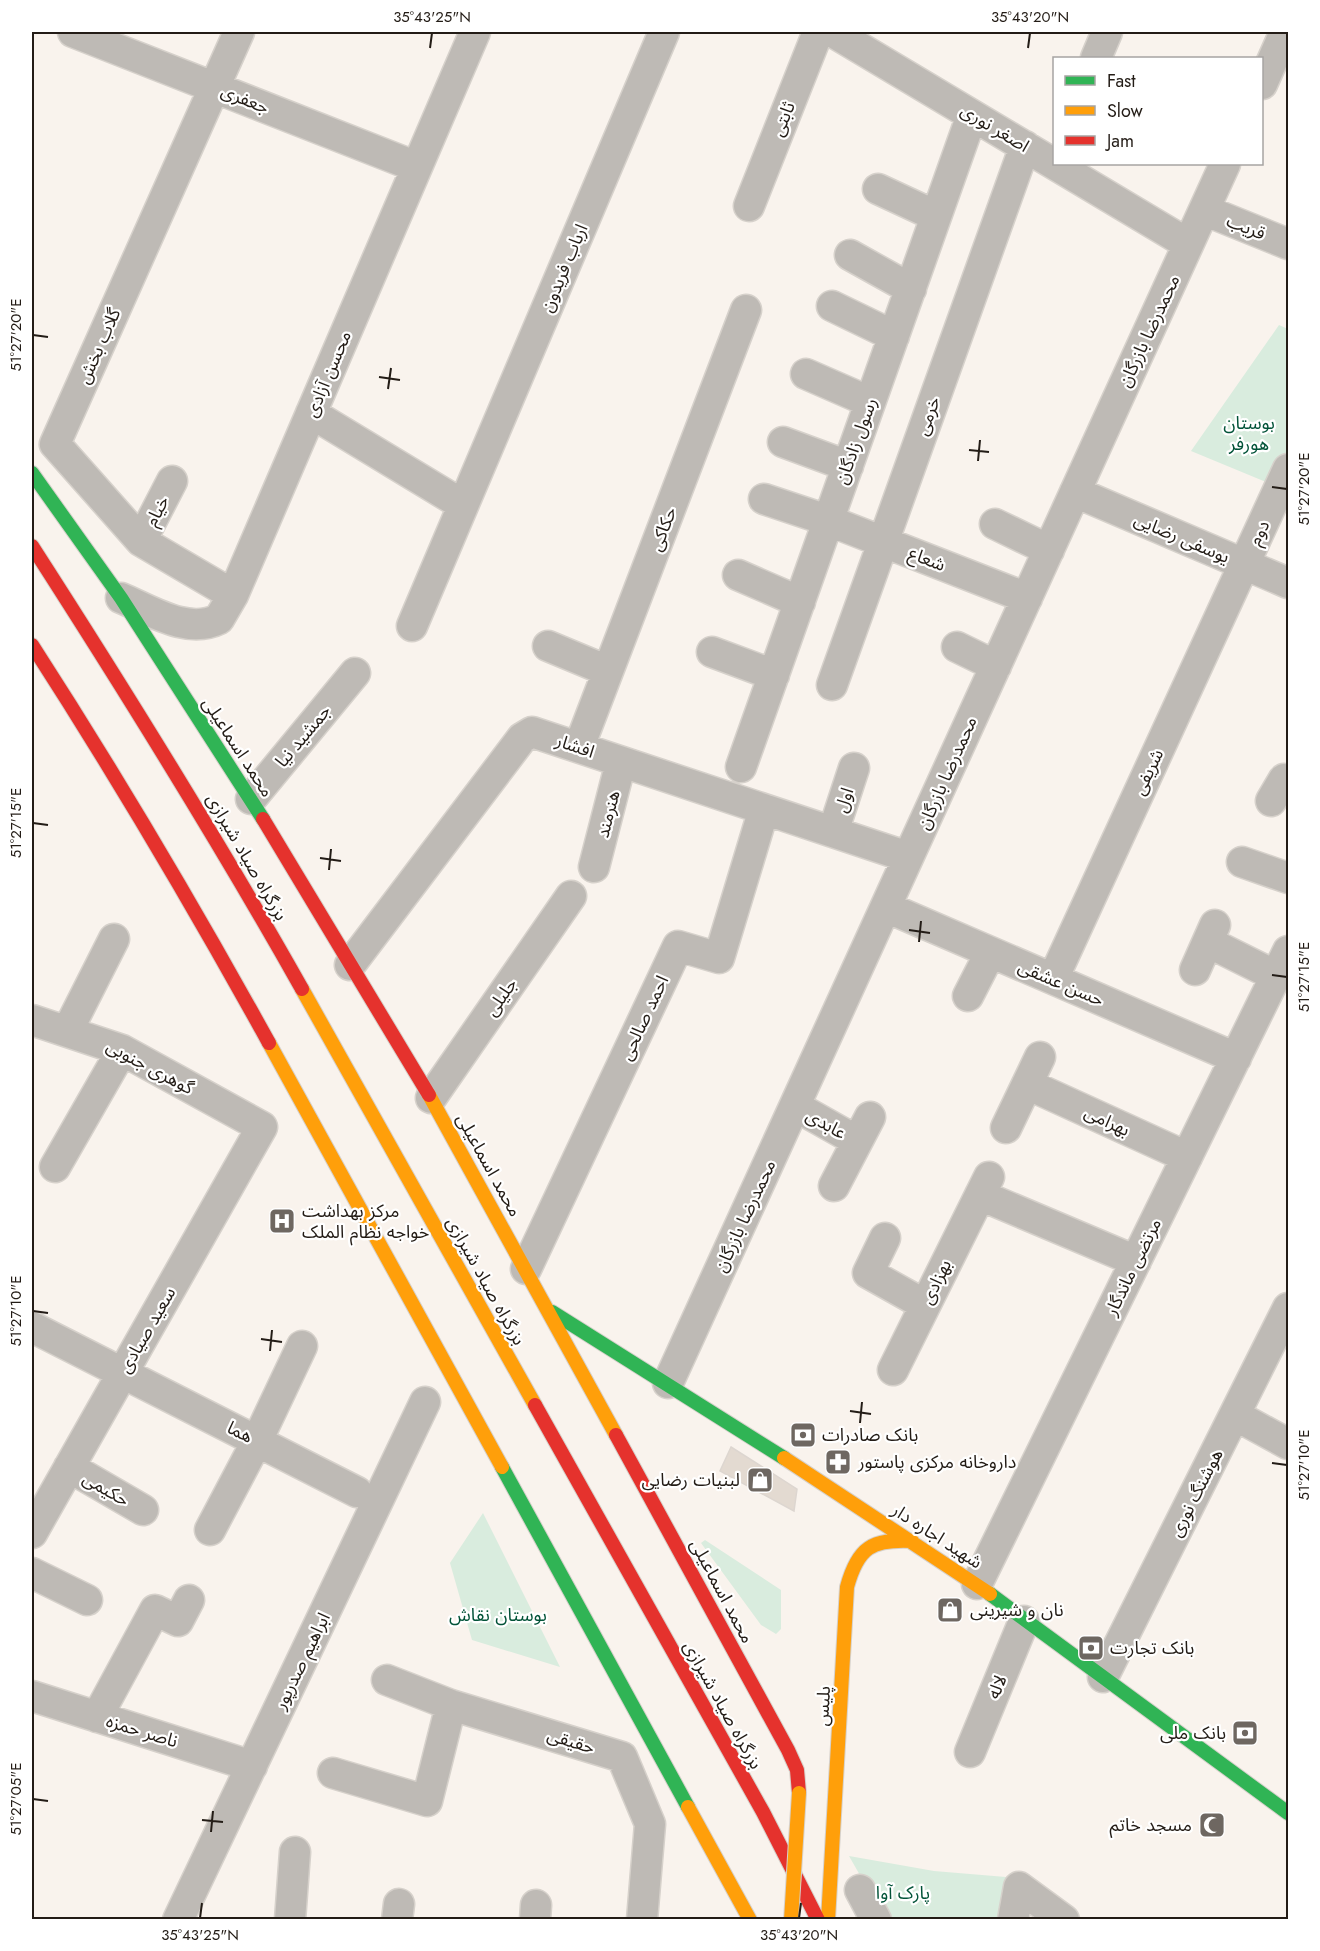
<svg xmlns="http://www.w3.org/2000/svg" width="1320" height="1951" font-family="Jost,'Noto Sans Arabic',sans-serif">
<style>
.green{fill:#d9ecde}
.building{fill:#e3dad1;stroke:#ddd6d0;stroke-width:1.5}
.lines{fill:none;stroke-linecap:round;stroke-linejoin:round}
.street-casing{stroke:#d6d1cb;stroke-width:33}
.fast-casing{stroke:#d6d1cb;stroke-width:16}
.slow-casing{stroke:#d6d1cb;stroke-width:16}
.jam-casing{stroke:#d6d1cb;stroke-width:16}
.street{stroke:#bebab5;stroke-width:30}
.fast{stroke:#30b455;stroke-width:14}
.slow{stroke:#ff9f0a;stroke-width:14}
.jam{stroke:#e5322d;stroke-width:14}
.slow-bridge-casing{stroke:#d6d1cb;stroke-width:16;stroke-linecap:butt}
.slow-bridge{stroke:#ff9f0a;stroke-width:14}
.ticks{fill:none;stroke:#231c16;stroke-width:2}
.labels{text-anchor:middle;stroke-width:4.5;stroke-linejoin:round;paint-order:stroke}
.street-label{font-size:18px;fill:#231c16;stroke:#fff}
.park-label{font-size:18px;fill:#025338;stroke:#fff}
.poi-label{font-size:18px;fill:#231c16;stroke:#fff;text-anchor:start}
.neatline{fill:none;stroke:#231c16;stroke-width:2}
.ticks-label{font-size:15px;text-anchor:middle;fill:#231c16}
</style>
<rect width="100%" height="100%" fill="#f9f3ed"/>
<!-- green -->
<path class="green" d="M1279,325L1288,329V491L1191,451Z
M483,1513L560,1667L472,1640L450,1563Z
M705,1540L781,1590V1629L776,1634L761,1625L701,1543Z
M849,1856L934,1871L1006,1877L1002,1919H885Z"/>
<!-- building -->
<path class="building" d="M731,1447L797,1489L794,1511L720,1471Z"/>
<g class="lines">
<defs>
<path id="street" d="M73,32L417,167
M833,32L1188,244
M1096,58L1107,32
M1262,84L1285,32
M878,189L936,216
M749,206L818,32
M1204,210L1288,244
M850,255L911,289
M832,306L894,336
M806,374L870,402
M311,413L463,505
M783,442L848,466
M1075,492L1288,583
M764,499L827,520L1027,598
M995,524L1049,550
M141,541L172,481
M738,575L800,602
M233,595L141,541L55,444L239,32
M121,598C150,610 187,635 219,619L233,595L475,32
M412,626L664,32
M548,646L608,671
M957,647L996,666
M712,652L774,675
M832,685L1025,146
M579,747L746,310
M741,767L972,115
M251,799L355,673
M1271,801L1284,779L1288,780
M833,832L854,768
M1242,862L1288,878
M594,867L621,762
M886,907L1236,1058
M1208,942L1276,976
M350,965L522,738L532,732L899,854
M1195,970L1215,925
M1053,979L1288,469
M968,996L990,953
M32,1020L122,1050L262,1127L32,1533
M68,1030L114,939
M1027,1084L1187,1157
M431,1098L571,896
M795,1106L857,1141
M1006,1128L1040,1057
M55,1167L122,1050
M834,1186L870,1117
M980,1195L1136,1261
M885,1238L868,1273L925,1305
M526,1269L678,946L719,958L764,809
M32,1327L357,1492
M893,1370L989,1177
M668,1383L1225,164
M1235,1415L1288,1444
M69,1467L143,1510
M210,1530L257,1441L302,1346
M32,1573L87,1600
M977,1584L1288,951
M1103,1677L1288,1308
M387,1680L451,1705L622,1757L650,1824L642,1920
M32,1696L252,1766
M97,1717L155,1610L178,1621L189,1600
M970,1752L1024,1621
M333,1773L427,1801L451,1705
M860,1890L876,1920
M178,1920L425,1402
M290,1920L295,1852
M397,1920L399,1904
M535,1920L536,1905
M1013,1920L1019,1887L1064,1920"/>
<path id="fast" d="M32,473L121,598L263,819
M552,1312L784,1458
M502,1467L688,1807
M990,1594L1288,1813"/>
<path id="slow" d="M302,989L535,1405
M269,1043L502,1467
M429,1095L616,1435
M784,1458L990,1594
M688,1807L750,1920
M828,1920L847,1587C858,1547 872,1539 912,1541"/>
<path id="jam" d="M32,546C126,692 217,838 302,989
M32,645C116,775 194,907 269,1043
M263,819L429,1095
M535,1405L763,1812L818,1920
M616,1435L788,1750L797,1770L799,1793"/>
</defs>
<!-- street casing -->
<use href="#street" class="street-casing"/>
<!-- fast casing -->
<use href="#fast" class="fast-casing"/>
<!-- slow casing -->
<use href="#slow" class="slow-casing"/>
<!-- jam casing -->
<use href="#jam" class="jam-casing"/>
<!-- street -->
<use href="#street" class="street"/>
<!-- fast -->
<use href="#fast" class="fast"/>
<!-- slow -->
<use href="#slow" class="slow"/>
<!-- jam -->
<use href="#jam" class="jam"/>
<defs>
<path id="slow-bridge" d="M791,1920L799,1793"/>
</defs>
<!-- slow-bridge casing -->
<use href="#slow-bridge" class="slow-bridge-casing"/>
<!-- slow-bridge -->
<use href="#slow-bridge" class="slow-bridge"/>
</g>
<!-- ticks -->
<path class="ticks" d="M430,48L432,33M1028,48L1030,33M33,335L48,337M379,377L400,380M388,389L391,368M969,450L989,452M978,461L980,440M1272,487L1287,489M33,823L48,825M320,858L341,861M329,870L331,849M909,930L930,933M919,942L921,921M1272,975L1287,977M33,1311L48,1313M261,1339L282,1342M270,1351L272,1330M850,1411L871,1414M860,1423L862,1402M1272,1463L1287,1465M33,1799L48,1801M202,1820L223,1822M211,1832L213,1811M200,1918L202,1903M799,1918L801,1903"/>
<!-- icons -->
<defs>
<symbol id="hospital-square" viewBox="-11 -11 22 22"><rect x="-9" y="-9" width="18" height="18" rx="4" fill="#6e6761" stroke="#fff"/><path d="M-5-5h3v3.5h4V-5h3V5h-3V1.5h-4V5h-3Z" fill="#fff"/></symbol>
<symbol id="bank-square" viewBox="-11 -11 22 22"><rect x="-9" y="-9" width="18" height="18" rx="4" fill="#6e6761" stroke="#fff"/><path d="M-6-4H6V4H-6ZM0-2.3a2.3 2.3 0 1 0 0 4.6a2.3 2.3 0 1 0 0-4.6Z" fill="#fff"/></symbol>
<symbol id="pharmacy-square" viewBox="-11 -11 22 22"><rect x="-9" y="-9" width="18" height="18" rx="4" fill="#6e6761" stroke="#fff"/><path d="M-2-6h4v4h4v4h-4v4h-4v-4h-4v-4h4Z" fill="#fff"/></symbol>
<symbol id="shop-square" viewBox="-11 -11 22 22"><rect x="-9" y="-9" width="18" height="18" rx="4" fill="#6e6761" stroke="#fff"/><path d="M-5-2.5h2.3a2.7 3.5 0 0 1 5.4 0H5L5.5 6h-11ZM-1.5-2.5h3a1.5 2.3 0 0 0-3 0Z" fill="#fff"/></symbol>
<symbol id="mosque-square" viewBox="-11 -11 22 22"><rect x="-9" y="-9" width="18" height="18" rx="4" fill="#6e6761" stroke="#fff"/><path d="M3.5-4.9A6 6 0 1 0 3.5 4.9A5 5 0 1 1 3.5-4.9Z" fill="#fff"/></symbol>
</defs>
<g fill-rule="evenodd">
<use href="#hospital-square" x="267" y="1206" width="30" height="30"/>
<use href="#bank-square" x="788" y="1420" width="30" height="30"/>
<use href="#pharmacy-square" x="823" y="1447" width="30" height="30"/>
<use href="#shop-square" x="745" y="1465" width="30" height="30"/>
<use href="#shop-square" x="935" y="1595" width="30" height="30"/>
<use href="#bank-square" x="1076" y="1633" width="30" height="30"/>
<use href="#bank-square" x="1230" y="1718" width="30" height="30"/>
<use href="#mosque-square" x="1197" y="1810" width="30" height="30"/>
</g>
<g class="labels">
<!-- street labels -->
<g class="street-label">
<text transform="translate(245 99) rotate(22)" y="6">جعفری</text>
<text transform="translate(783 119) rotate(-68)" y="6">ثابتی</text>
<text transform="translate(995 128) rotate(31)" y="6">اصغر نوری</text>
<text transform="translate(1246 227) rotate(22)" y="6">قریب</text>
<text transform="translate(564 268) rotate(-67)" y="6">ارباب فریدون</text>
<text transform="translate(1149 331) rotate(-65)" y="6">محمدرضا بازرگان</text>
<text transform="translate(99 346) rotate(-66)" y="6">گلاب بخش</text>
<text transform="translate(328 374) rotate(-67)" y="6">محسن آزادی</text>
<text transform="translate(928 416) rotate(-70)" y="6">خرمی</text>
<text transform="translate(856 441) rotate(-70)" y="6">رسول زادگان</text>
<text transform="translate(157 511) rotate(-63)" y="6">خیام</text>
<text transform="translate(663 529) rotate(-69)" y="6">حکاکی</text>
<text transform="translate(1259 533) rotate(-65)" y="6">دوم</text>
<text transform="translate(1182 538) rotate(23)" y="6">یوسفی رضایی</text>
<text transform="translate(927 559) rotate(21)" y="6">شعاع</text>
<text transform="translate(303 736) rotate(-50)" y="6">جمشید نیا</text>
<text transform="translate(575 746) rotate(19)" y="6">افشار</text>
<text transform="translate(238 747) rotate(57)" y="6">محمد اسماعیلی</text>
<text transform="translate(1148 772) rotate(-65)" y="6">شریفی</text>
<text transform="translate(947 773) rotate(-66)" y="6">محمدرضا بازرگان</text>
<text transform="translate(844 800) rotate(-71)" y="6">اول</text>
<text transform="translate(608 814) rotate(-76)" y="6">هنرمند</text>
<text transform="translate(247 857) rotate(60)" y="6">بزرگراه صیاد شیرازی</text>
<text transform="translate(1061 983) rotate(23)" y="6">حسن عشقی</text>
<text transform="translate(501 997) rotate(-55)" y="6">جلیلی</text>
<text transform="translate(644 1018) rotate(-65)" y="6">احمد صالحی</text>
<text transform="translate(150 1067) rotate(28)" y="6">گوهری جنوبی</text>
<text transform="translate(1107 1121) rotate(25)" y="6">بهرامی</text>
<text transform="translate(826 1124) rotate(29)" y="6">عابدی</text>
<text transform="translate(489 1165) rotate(61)" y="6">محمد اسماعیلی</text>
<text transform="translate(745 1216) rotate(-65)" y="6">محمدرضا بازرگان</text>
<text transform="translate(1133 1267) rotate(-64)" y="6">مرتضی ماندگار</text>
<text transform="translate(486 1281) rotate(61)" y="6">بزرگراه صیاد شیرازی</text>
<text transform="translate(936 1282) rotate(-64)" y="6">بهزادی</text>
<text transform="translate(147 1330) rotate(-60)" y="6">سعید صیادی</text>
<text transform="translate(240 1432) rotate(27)" y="6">هما</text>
<text transform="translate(106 1489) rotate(30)" y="6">حکیمی</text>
<text transform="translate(1196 1493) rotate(-63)" y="6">هوشنگ نوری</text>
<text transform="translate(937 1536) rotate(33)" y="6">شهید اجاره دار</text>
<text transform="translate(722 1591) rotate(62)" y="6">محمد اسماعیلی</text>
<text transform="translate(302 1661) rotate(-64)" y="6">ابراهیم صدرپور</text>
<text transform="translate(997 1687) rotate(-68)" y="6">لاله</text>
<text transform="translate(723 1705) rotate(61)" y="6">بزرگراه صیاد شیرازی</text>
<text transform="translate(823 1706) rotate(-87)" y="6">پلیس</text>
<text transform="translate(142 1731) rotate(17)" y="6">ناصر حمزه</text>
<text transform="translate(571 1741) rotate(17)" y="6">حقیقی</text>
</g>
<!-- park labels -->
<g class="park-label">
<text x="1249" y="429">بوستان<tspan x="1249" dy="21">هورفر</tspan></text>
<text x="498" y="1621">بوستان نقاش</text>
<text x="903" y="1899">پارک آوا</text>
</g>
<!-- poi labels -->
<g class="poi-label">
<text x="302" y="1217">مرکز بهداشت<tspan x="302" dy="21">خواجه نظام الملک</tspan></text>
<text x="822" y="1441">بانک صادرات</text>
<text x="858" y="1468">داروخانه مرکزی پاستور</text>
<text x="740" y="1486" text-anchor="end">لبنیات رضایی</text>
<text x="970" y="1616">نان و شیرینی</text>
<text x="1110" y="1654">بانک تجارت</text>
<text x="1226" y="1739" text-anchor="end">بانک ملی</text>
<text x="1192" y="1831" text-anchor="end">مسجد خاتم</text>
</g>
</g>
<!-- border -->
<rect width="1320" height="1951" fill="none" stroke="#ffffff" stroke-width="66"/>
<!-- legend -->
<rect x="1053" y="57" width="210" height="108" fill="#ffffff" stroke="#a7a4a2" stroke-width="1.5"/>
<rect x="1065" y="76" width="30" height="9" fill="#30b455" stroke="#a7a4a2" stroke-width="1.5"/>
<text x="1107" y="87" font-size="18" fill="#231c16">Fast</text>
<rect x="1065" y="106" width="30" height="9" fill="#ff9f0a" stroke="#a7a4a2" stroke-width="1.5"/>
<text x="1107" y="117" font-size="18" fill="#231c16">Slow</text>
<rect x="1065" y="136" width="30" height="9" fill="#e5322d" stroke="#a7a4a2" stroke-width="1.5"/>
<text x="1107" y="147" font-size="18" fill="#231c16">Jam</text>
<rect x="33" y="33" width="1254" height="1885" class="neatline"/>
<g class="ticks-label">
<text x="432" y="22">35°43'25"N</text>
<text x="1030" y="22">35°43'20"N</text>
<text transform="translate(16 335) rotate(-90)" y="5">51°27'20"E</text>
<text transform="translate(1304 489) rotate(-90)" y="5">51°27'20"E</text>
<text transform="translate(16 823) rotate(-90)" y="5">51°27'15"E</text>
<text transform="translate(1304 977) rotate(-90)" y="5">51°27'15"E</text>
<text transform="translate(16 1311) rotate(-90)" y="5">51°27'10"E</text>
<text transform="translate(1304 1465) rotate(-90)" y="5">51°27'10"E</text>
<text transform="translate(16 1799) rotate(-90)" y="5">51°27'05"E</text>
<text x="200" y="1940">35°43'25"N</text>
<text x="799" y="1940">35°43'20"N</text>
</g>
</svg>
